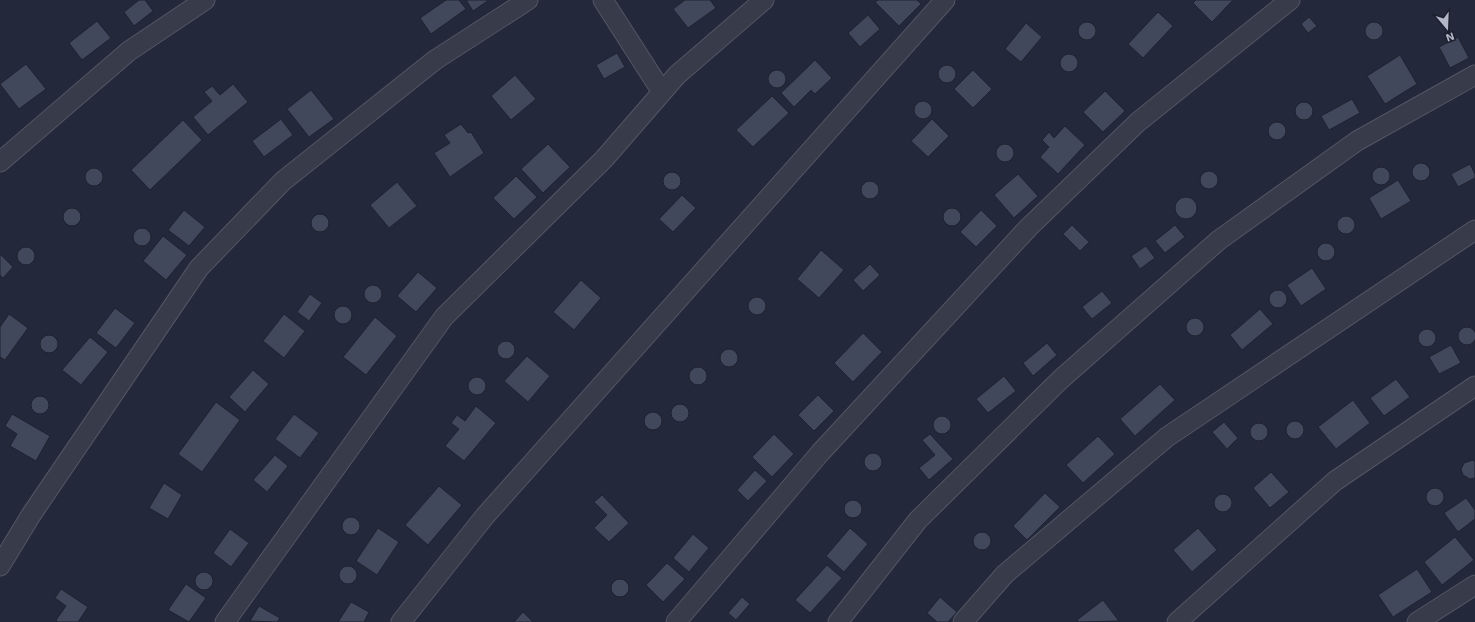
<svg xmlns="http://www.w3.org/2000/svg" width="1475" height="622" font-family="'Work Sans',sans-serif">
<style>
.building{fill:#42485c;stroke:#1e2231}
.lines{fill:none;stroke-linecap:round;stroke-linejoin:round}
.minor-casing{stroke:#525665;stroke-width:21}
.minor{stroke:#373b4a;stroke-width:19}
</style>
<rect width="100%" height="100%" fill="#23293a"/>
<!-- building -->
<path class="building" d="M139,0H145L153,11L134,26L124,12Z
M446,0H459L466,9L431,34L420,18Z
M466,0H489L473,11Z
M685,0H710L716,8L688,28L673,9Z
M878,0H917L921,4L899,26L875,2Z
M1196,0H1233L1212,22L1193,3Z
M1158,12L1173,26L1143,58L1128,44Z
M868,15L880,29L860,47L848,33Z
M1309,17L1317,26L1308,33L1301,24Z
M97,21L111,38L82,60L69,43Z
M1365 31a9 9 0 1 1 18 0a9 9 0 1 1-18 0Z
M1078 31a9 9 0 1 1 18 0a9 9 0 1 1-18 0Z
M1026,23L1042,37L1021,62L1005,49Z
M1458,37L1469,58L1450,68L1439,47Z
M617,53L625,67L604,79L596,65Z
M1060 63a9 9 0 1 1 18 0a9 9 0 1 1-18 0Z
M1400,55L1417,84L1385,104L1367,76Z
M815,60L832,78L815,94L811,90L794,107L781,93Z
M26,64L46,89L19,109L0,84Z
M938 74a9 9 0 1 1 18 0a9 9 0 1 1-18 0Z
M768 79a9 9 0 1 1 18 0a9 9 0 1 1-18 0Z
M973,70L992,89L973,108L954,89Z
M515,75L536,99L511,120L491,96Z
M233,84L248,102L208,135L193,117L212,101L204,92L212,86L220,95Z
M311,90L334,119L309,137L287,109Z
M1105,91L1125,111L1103,132L1083,112Z
M772,96L789,113L753,147L736,130Z
M1352,99L1360,113L1329,130L1321,116Z
M914 110a9 9 0 1 1 18 0a9 9 0 1 1-18 0Z
M1295 111a9 9 0 1 1 18 0a9 9 0 1 1-18 0Z
M281,119L293,135L264,157L252,141Z
M932,119L949,136L928,157L911,141Z
M183,120L202,140L150,190L131,170Z
M1268 131a9 9 0 1 1 18 0a9 9 0 1 1-18 0Z
M461,124L468,133L471,132L484,153L450,177L434,153L450,143L444,135Z
M1065,126L1085,145L1058,174L1040,157L1049,147L1042,140L1049,132L1054,138Z
M996 153a9 9 0 1 1 18 0a9 9 0 1 1-18 0Z
M548,144L570,167L543,193L521,169Z
M1412 172a9 9 0 1 1 18 0a9 9 0 1 1-18 0Z
M1470,164L1475,174V178L1458,187L1451,174Z
M1372 176a9 9 0 1 1 18 0a9 9 0 1 1-18 0Z
M85 177a9 9 0 1 1 18 0a9 9 0 1 1-18 0Z
M1200 180a9 9 0 1 1 18 0a9 9 0 1 1-18 0Z
M663 181a9 9 0 1 1 18 0a9 9 0 1 1-18 0Z
M1018,174L1038,196L1014,218L994,195Z
M516,176L537,197L514,219L493,198Z
M1398,180L1411,201L1381,219L1369,198Z
M861 190a9 9 0 1 1 18 0a9 9 0 1 1-18 0Z
M397,182L417,206L389,228L370,205Z
M682,195L696,208L673,232L659,219Z
M1175 208a11 11 0 1 1 22 0a11 11 0 1 1-22 0Z
M63 217a9 9 0 1 1 18 0a9 9 0 1 1-18 0Z
M943 217a9 9 0 1 1 18 0a9 9 0 1 1-18 0Z
M184,210L205,227L189,246L168,230Z
M981,210L997,226L976,247L960,232Z
M311 223a9 9 0 1 1 18 0a9 9 0 1 1-18 0Z
M1337 225a9 9 0 1 1 18 0a9 9 0 1 1-18 0Z
M1072,225L1089,242L1080,251L1063,234Z
M1175,225L1185,237L1165,253L1155,241Z
M133 237a9 9 0 1 1 18 0a9 9 0 1 1-18 0Z
M163,236L187,255L166,280L143,261Z
M1317 252a9 9 0 1 1 18 0a9 9 0 1 1-18 0Z
M1146,246L1155,258L1140,269L1131,256Z
M17 256a9 9 0 1 1 18 0a9 9 0 1 1-18 0Z
M821,250L844,270L819,298L797,279Z
M0,254L13,267L3,278L0,275Z
M870,264L880,275L863,291L853,280Z
M1312,268L1326,289L1301,306L1287,285Z
M418,272L437,288L416,312L397,296Z
M581,280L601,298L574,330L553,312Z
M364 294a9 9 0 1 1 18 0a9 9 0 1 1-18 0Z
M1269 299a9 9 0 1 1 18 0a9 9 0 1 1-18 0Z
M1102,291L1112,303L1092,319L1082,307Z
M310,294L322,303L309,321L297,312Z
M748 306a9 9 0 1 1 18 0a9 9 0 1 1-18 0Z
M334 315a9 9 0 1 1 18 0a9 9 0 1 1-18 0Z
M115,308L135,323L116,348L96,333Z
M1260,309L1273,324L1242,350L1230,335Z
M9,314L28,328L5,360L0,357V327Z
M284,314L305,331L284,358L263,341Z
M375,317L397,336L366,375L343,357Z
M1186 327a9 9 0 1 1 18 0a9 9 0 1 1-18 0Z
M1458 336a9 9 0 1 1 18 0a9 9 0 1 1-18 0Z
M1418 338a9 9 0 1 1 18 0a9 9 0 1 1-18 0Z
M863,333L882,352L853,382L834,363Z
M40 344a9 9 0 1 1 18 0a9 9 0 1 1-18 0Z
M90,337L108,352L81,385L62,370Z
M497 350a9 9 0 1 1 18 0a9 9 0 1 1-18 0Z
M1047,343L1057,355L1033,376L1023,363Z
M1451,345L1461,363L1439,374L1429,357Z
M720 358a9 9 0 1 1 18 0a9 9 0 1 1-18 0Z
M527,356L550,376L528,402L504,381Z
M689 376a9 9 0 1 1 18 0a9 9 0 1 1-18 0Z
M253,370L269,384L245,412L229,397Z
M1004,376L1016,391L988,413L976,399Z
M468 386a9 9 0 1 1 18 0a9 9 0 1 1-18 0Z
M1396,379L1410,397L1384,416L1370,398Z
M1160,384L1175,400L1135,436L1120,419Z
M818,395L834,411L814,431L798,415Z
M31 405a9 9 0 1 1 18 0a9 9 0 1 1-18 0Z
M1353,400L1370,423L1336,449L1318,427Z
M216,402L240,420L202,472L178,454Z
M671 413a9 9 0 1 1 18 0a9 9 0 1 1-18 0Z
M476,406L496,423L464,461L445,446L459,429L451,423L457,415L465,421Z
M644 421a9 9 0 1 1 18 0a9 9 0 1 1-18 0Z
M12,414L50,436L36,461L10,446L17,434L5,426Z
M294,414L319,433L300,458L275,439Z
M933 425a9 9 0 1 1 18 0a9 9 0 1 1-18 0Z
M1286 430a9 9 0 1 1 18 0a9 9 0 1 1-18 0Z
M1224,422L1238,438L1227,449L1212,432Z
M1250 432a9 9 0 1 1 18 0a9 9 0 1 1-18 0Z
M774,434L794,454L772,477L752,457Z
M930,434L953,459L929,480L919,468L935,455L922,440Z
M1098,436L1115,454L1083,483L1066,465Z
M864 462a9 9 0 1 1 18 0a9 9 0 1 1-18 0Z
M275,455L288,466L267,492L253,480Z
M1473,460L1475,462V478L1470,479L1463,475L1461,469L1464,463Z
M755,470L767,481L748,501L737,490Z
M1271,472L1289,492L1270,508L1253,488Z
M164,483L182,495L168,519L149,508Z
M439,486L462,505L428,545L405,525Z
M1426 497a9 9 0 1 1 18 0a9 9 0 1 1-18 0Z
M1045,493L1060,507L1027,540L1013,526Z
M1214 503a9 9 0 1 1 18 0a9 9 0 1 1-18 0Z
M602,495L629,523L609,542L594,528L607,515L594,502Z
M1466,498L1475,510V519L1458,532L1444,513Z
M844 509a9 9 0 1 1 18 0a9 9 0 1 1-18 0Z
M342 526a9 9 0 1 1 18 0a9 9 0 1 1-18 0Z
M378,528L399,542L377,575L356,561Z
M850,528L868,544L844,572L826,556Z
M1198,528L1217,550L1192,572L1173,550Z
M230,529L249,543L231,567L213,553Z
M973 541a9 9 0 1 1 18 0a9 9 0 1 1-18 0Z
M693,534L709,548L689,572L673,558Z
M1455,537L1474,560L1442,585L1424,562Z
M667,563L685,579L663,602L646,585Z
M827,565L842,578L810,613L795,600Z
M339 575a9 9 0 1 1 18 0a9 9 0 1 1-18 0Z
M1417,569L1432,592L1393,617L1378,595Z
M195 581a9 9 0 1 1 18 0a9 9 0 1 1-18 0Z
M611 588a9 9 0 1 1 18 0a9 9 0 1 1-18 0Z
M186,584L206,598L189,622L168,610Z
M61,589L88,607L78,622H58L56,620L66,606L55,598Z
M742,597L750,604L736,620L728,613Z
M940,597L957,612L948,622H937L927,613Z
M1103,600L1119,621L1079,622L1077,620Z
M351,602L369,612L364,622H338Z
M259,606L280,618L277,622L250,621Z
M523,612L533,622H514Z"/>
<g class="lines">
<defs>
<path id="minor" d="M603,0L662,92
M0,162L129,51L205,0
M0,566L31,515L199,268L283,181L435,60L528,0
M225,622L444,317L604,159L677,75L764,0
M401,622L485,516L945,0
M676,622L820,453L1028,228L1138,122L1290,0
M838,622L918,520L1061,379L1219,240L1357,141L1475,75
M963,622L1005,574L1167,437L1475,230
M1177,622L1335,481L1475,386
M1417,622L1475,585"/>
</defs>
<!-- minor casing -->
<use href="#minor" class="minor-casing"/>
<!-- minor -->
<use href="#minor" class="minor"/>
</g>
<!-- north arrow -->
<g transform="translate(1447 28) rotate(161)" stroke="#1c202f" stroke-width="3" paint-order="stroke">
<path d="M0-3L7 15L0 10L-7 15Z" fill="#b2b6c6"/>
<text y="-6" font-size="11" font-weight="bold" text-anchor="middle" fill="#b2b6c6">N</text>
</g>
</svg>
